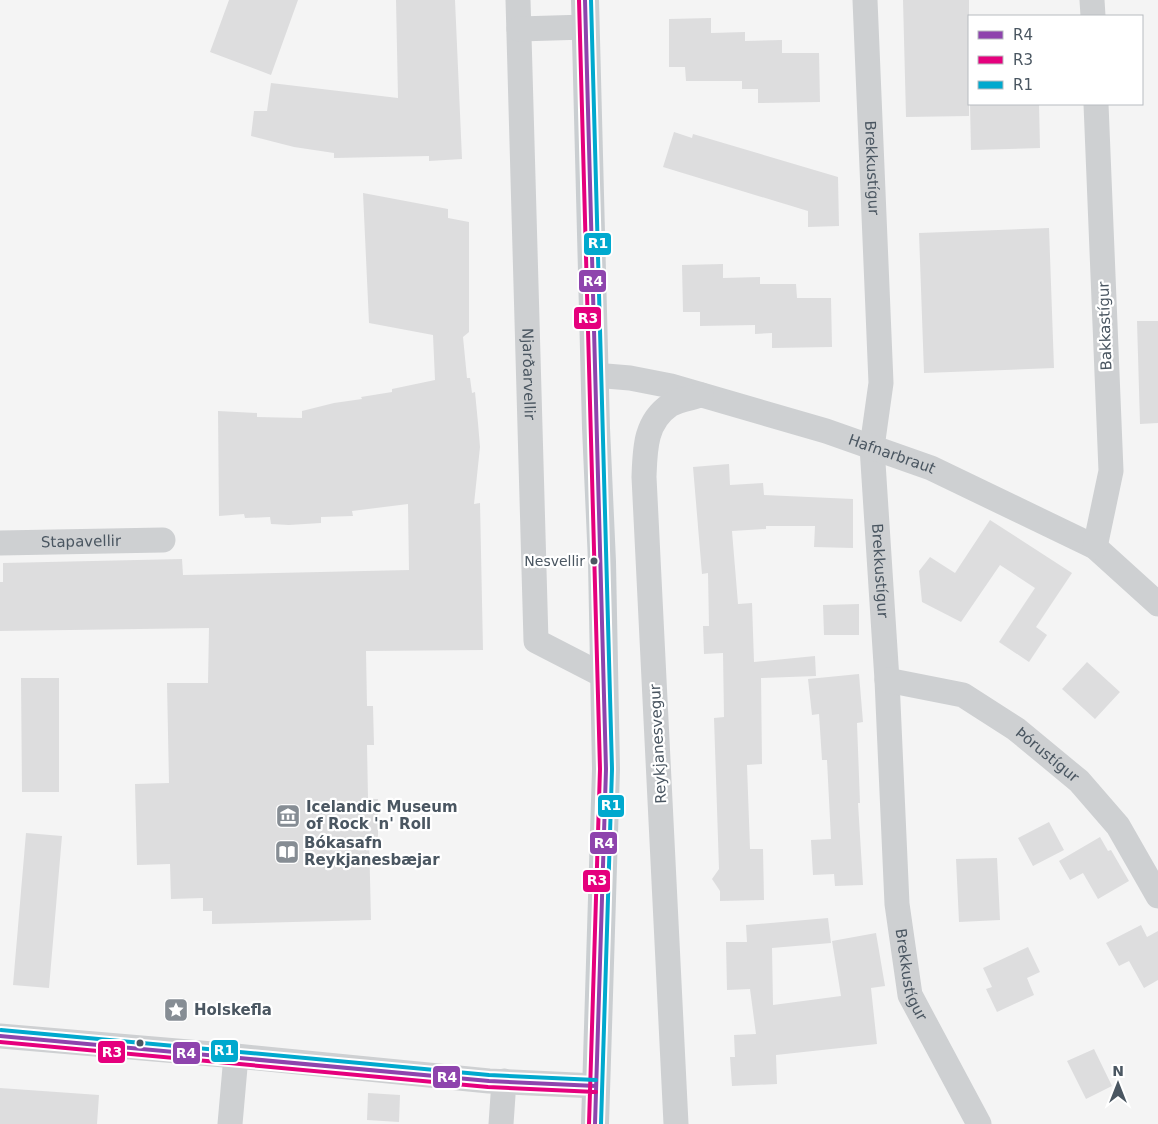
<svg xmlns="http://www.w3.org/2000/svg" width="1158" height="1124" font-family="'DejaVu Sans',sans-serif">
<style>
.building{fill:#ddddde}
.lines{fill:none;stroke-linecap:round;stroke-linejoin:round}
.minor{stroke:#ced0d2;stroke-width:25}
.major{stroke:#caced1;stroke-width:28}
.bus-1-casing{stroke:#fff;stroke-width:8}
.bus-2-casing{stroke:#fff;stroke-width:8}
.bus-3-casing{stroke:#fff;stroke-width:8}
.bus-1{stroke:#8e44ad;stroke-width:4}
.bus-2{stroke:#e5007d;stroke-width:4}
.bus-3{stroke:#00a9ce;stroke-width:4}
.bus-dot{fill:#4a5661;stroke:#fff;stroke-width:2}
.labels{text-anchor:middle;stroke-width:4.5;stroke-linejoin:round;paint-order:stroke}
.bus-label{font-size:14px;fill:#4a5661;stroke:#fff;text-anchor:end}
.street-label{font-size:15px;fill:#4a5661;stroke:#fff}
.poi-label{font-size:15px;font-weight:bold;fill:#4a5661;stroke:#fff;text-anchor:start}
.line-badge{stroke:#fff;stroke-width:2}
.badge-label{font-size:14px;text-anchor:middle;font-weight:bold;fill:#fff}
</style>
<rect width="100%" height="100%" fill="#f4f4f4"/>
<!-- building -->
<path class="building" d="M229,0H298L271,75L210,52Z
M396,0H455L462,159L429,161V156L334,158V153L294,147L251,136L254,111H267L271,83L398,98Z
M903,0H969V116L906,117Z
M711,18V33L745,32V41L782,40V53H819L820,102L758,103V89H742V81H686L685,67H669V19Z
M970,104H1039L1040,148L971,150Z
M674,132L692,138L693,134L838,177L839,226L808,227V211L663,167Z
M363,193L448,209V218L469,222V332L463,337L467,378H470L472,393L475,392L478,423L480,447L474,504L480,503L483,650L366,651L367,706H373L374,745H367L368,799H378V837H369L371,920L212,924V911H203V898L171,899L170,864L137,865L135,784L169,783L167,683H208L209,628L0,631V582H3V563L182,559L183,575L409,570L408,504L352,511L353,516L321,517V523L289,525L271,524L270,517L245,518L244,514L219,516L218,411L257,413V417L302,418V411L334,403L362,399L361,397L392,392V389L435,380L433,335L369,323Z
M1049,228L1054,368L924,373L919,233Z
M723,264V278L760,277V284H796L797,298H831L832,347L772,348V333L755,334V325L700,326V312H683L682,265Z
M1137,321H1158V423L1140,424Z
M729,464L730,485L763,483L764,495L853,499V548L814,547L815,526H766V529L732,531L738,604L752,603L754,662L815,656L816,676L761,678L762,764L747,765L750,849H763L764,900L720,901V891L712,879L719,869L714,718L724,717L723,653L704,654L703,626H709L708,573L702,574L693,467Z
M990,520L1072,573L1036,627L1047,635L1029,662L999,642L1035,588L1000,565L961,622L922,602L919,571L930,557L955,573Z
M859,604V635H824L823,605Z
M1087,662L1120,692L1095,719L1062,689Z
M859,674L863,722L857,723L860,803H858L863,885L835,886L834,874L813,875L811,840L831,839L827,760H822L819,714L812,715L808,679Z
M21,678H59V792H22Z
M1049,822L1064,850L1033,866L1018,838Z
M26,833L62,836L49,988L13,985Z
M1100,837L1108,851L1111,850L1129,881L1098,899L1083,873L1070,880L1059,861Z
M997,858L1000,920L959,922L956,859Z
M828,918L831,943L772,948L773,1005L841,996L832,941L876,933L885,986L871,988L877,1044L776,1055L777,1084L732,1086L730,1057H735L734,1035L756,1034L750,989L727,990L726,942H747L746,925Z
M1141,925L1147,937L1158,931V980L1144,988L1129,961L1119,966L1106,943Z
M1028,947L1040,972L1027,978L1034,995L997,1012L986,989L992,987L983,968Z
M1094,1049L1112,1086L1086,1099L1067,1061Z
M0,1088L99,1095L97,1124H0Z
M368,1093L400,1095L399,1122L367,1120Z"/>
<g class="lines">
<!-- minor -->
<g class="minor">
<path id="s1" d="M518,0L536,641L604,676"/>
<path id="s2" d="M865,0L881,383L872,447L887,680L897,904L910,995L979,1124"/>
<path d="M1092,0L1093,16"/>
<path d="M519,29L586,27"/>
<path id="s3" d="M594,375L630,378L671,386L826,431L931,468L1095,547L1158,604"/>
<path id="s4" d="M0,543L163,540"/>
<path d="M1095,547L1111,471L1096,104"/>
<path id="s5" d="M887,680L963,695L1016,729L1079,781L1118,826L1158,896"/>
<path d="M0,1036L236,1056L489,1081L596,1086"/>
<path d="M230,1124L236,1056"/>
<path d="M501,1124L504,1081"/>
<path d="M676,1124L644,477C645,449 645,422 670,405C678,400 692,398 701,395"/>
</g>
<!-- major -->
<path class="major" d="M585,0L596,428L602,562L606,769L595,1124"/>
<defs>
<path id="bus-1" d="M585,0L606,769L595,1124
M0,1036L489,1081L596,1086"/>
<path id="bus-2" d="M579,0L600,769L589,1124
M0,1042L488,1087L596,1092"/>
<path id="bus-3" d="M591,0L612,769L601,1124
M1,1030L489,1075L596,1080"/>
</defs>
<!-- bus-1 casing -->
<use href="#bus-1" class="bus-1-casing"/>
<!-- bus-2 casing -->
<use href="#bus-2" class="bus-2-casing"/>
<!-- bus-3 casing -->
<use href="#bus-3" class="bus-3-casing"/>
<!-- bus-1 -->
<use href="#bus-1" class="bus-1"/>
<!-- bus-2 -->
<use href="#bus-2" class="bus-2"/>
<!-- bus-3 -->
<use href="#bus-3" class="bus-3"/>
</g>
<!-- icons -->
<defs>
<symbol id="museum-square" viewBox="-11 -11 22 22"><rect x="-9" y="-9" width="18" height="18" rx="4" fill="#868d94" stroke="#fff"/><path d="M0-6L6-3V-2H-6V-3ZM-5-1h2V3h-2ZM-1-1h2V3h-2ZM3-1h2V3H3ZM-6 4H6V6H-6Z" fill="#fff"/></symbol>
<symbol id="library-square" viewBox="-11 -11 22 22"><rect x="-9" y="-9" width="18" height="18" rx="4" fill="#868d94" stroke="#fff"/><path d="M-6-4Q-3-5.5-.7-3.5V5Q-3 3-6 4ZM6-4Q3-5.5 .7-3.5V5Q3 3 6 4Z" fill="#fff"/></symbol>
<symbol id="sight-square" viewBox="-11 -11 22 22"><rect x="-9" y="-9" width="18" height="18" rx="4" fill="#868d94" stroke="#fff"/><path d="M0-6L1.8-2.2L6-1.7L2.9 1.2L3.7 5.4L0 3.3L-3.7 5.4L-2.9 1.2L-6-1.7L-1.8-2.2Z" fill="#fff"/></symbol>
</defs>
<g fill-rule="evenodd">
<use href="#museum-square" x="274" y="802" width="28" height="28"/>
<use href="#library-square" x="273" y="838" width="28" height="28"/>
<use href="#sight-square" x="162" y="996" width="28" height="28"/>
</g>
<!-- markers -->
<g class="bus-dot">
<circle cx="594" cy="561" r="4.5"/>
<circle cx="140" cy="1043" r="4.5"/>
</g>
<g class="labels">
<!-- bus labels -->
<g class="bus-label">
<text x="585" y="566">Nesvellir</text>
</g>
<!-- street labels -->
<g class="street-label">
<text dy="5" stroke="none"><textPath href="#s2" startOffset="168">Brekkustígur</textPath></text>
<text transform="translate(1105 326) rotate(-92)" y="5">Bakkastígur</text>
<text dy="5" stroke="none"><textPath href="#s1" startOffset="374">Njarðarvellir</textPath></text>
<text dy="5" stroke="none"><textPath href="#s3" startOffset="309">Hafnarbraut</textPath></text>
<text dy="5" stroke="none"><textPath href="#s4" startOffset="81">Stapavellir</textPath></text>
<text dy="5" stroke="none"><textPath href="#s2" startOffset="572">Brekkustígur</textPath></text>
<text transform="translate(658 744) rotate(-93)" y="5">Reykjanesvegur</text>
<text dy="5" stroke="none"><textPath href="#s5" startOffset="181">Þórustígur</textPath></text>
<text dy="5" stroke="none"><textPath href="#s2" startOffset="978">Brekkustígur</textPath></text>
</g>
<!-- poi labels -->
<g class="poi-label">
<text x="306" y="812">Icelandic Museum<tspan x="306" dy="17">of Rock 'n' Roll</tspan></text>
<text x="304" y="848">Bókasafn<tspan x="304" dy="17">Reykjanesbæjar</tspan></text>
<text x="194" y="1015">Holskefla</text>
</g>
</g>
<g class="line-badge">
<rect x="583" y="232" width="29" height="24" rx="5" fill="#00a9ce"/>
<rect x="578" y="269" width="29" height="24" rx="5" fill="#8e44ad"/>
<rect x="573" y="306" width="29" height="24" rx="5" fill="#e5007d"/>
<rect x="597" y="794" width="28" height="24" rx="5" fill="#00a9ce"/>
<rect x="589" y="831" width="29" height="24" rx="5" fill="#8e44ad"/>
<rect x="582" y="869" width="29" height="24" rx="5" fill="#e5007d"/>
<rect x="210" y="1039" width="29" height="24" rx="5" fill="#00a9ce"/>
<rect x="97" y="1040" width="29" height="24" rx="5" fill="#e5007d"/>
<rect x="172" y="1041" width="29" height="24" rx="5" fill="#8e44ad"/>
<rect x="432" y="1065" width="29" height="24" rx="5" fill="#8e44ad"/>
</g>
<g class="badge-label">
<text x="598" y="248">R1</text>
<text x="593" y="286">R4</text>
<text x="588" y="323">R3</text>
<text x="611" y="810">R1</text>
<text x="604" y="848">R4</text>
<text x="597" y="885">R3</text>
<text x="224" y="1055">R1</text>
<text x="112" y="1057">R3</text>
<text x="186" y="1058">R4</text>
<text x="447" y="1082">R4</text>
</g>
<!-- legend -->
<rect x="968" y="15" width="175" height="90" fill="#ffffff" stroke="#b7bbc0"/>
<rect x="978" y="31" width="25" height="8" fill="#8e44ad" stroke="#b7bbc0"/>
<text x="1013" y="40" font-size="15" fill="#4a5661">R4</text>
<rect x="978" y="56" width="25" height="8" fill="#e5007d" stroke="#b7bbc0"/>
<text x="1013" y="65" font-size="15" fill="#4a5661">R3</text>
<rect x="978" y="81" width="25" height="8" fill="#00a9ce" stroke="#b7bbc0"/>
<text x="1013" y="90" font-size="15" fill="#4a5661">R1</text>
<!-- north arrow -->
<g transform="translate(1118 1084)" stroke="#ffffff" stroke-width="4" paint-order="stroke">
<path d="M0-4L9 19L0 12L-9 19Z" fill="#4a5661"/>
<text y="-8" font-size="14" font-weight="bold" text-anchor="middle" fill="#4a5661">N</text>
</g>
</svg>
